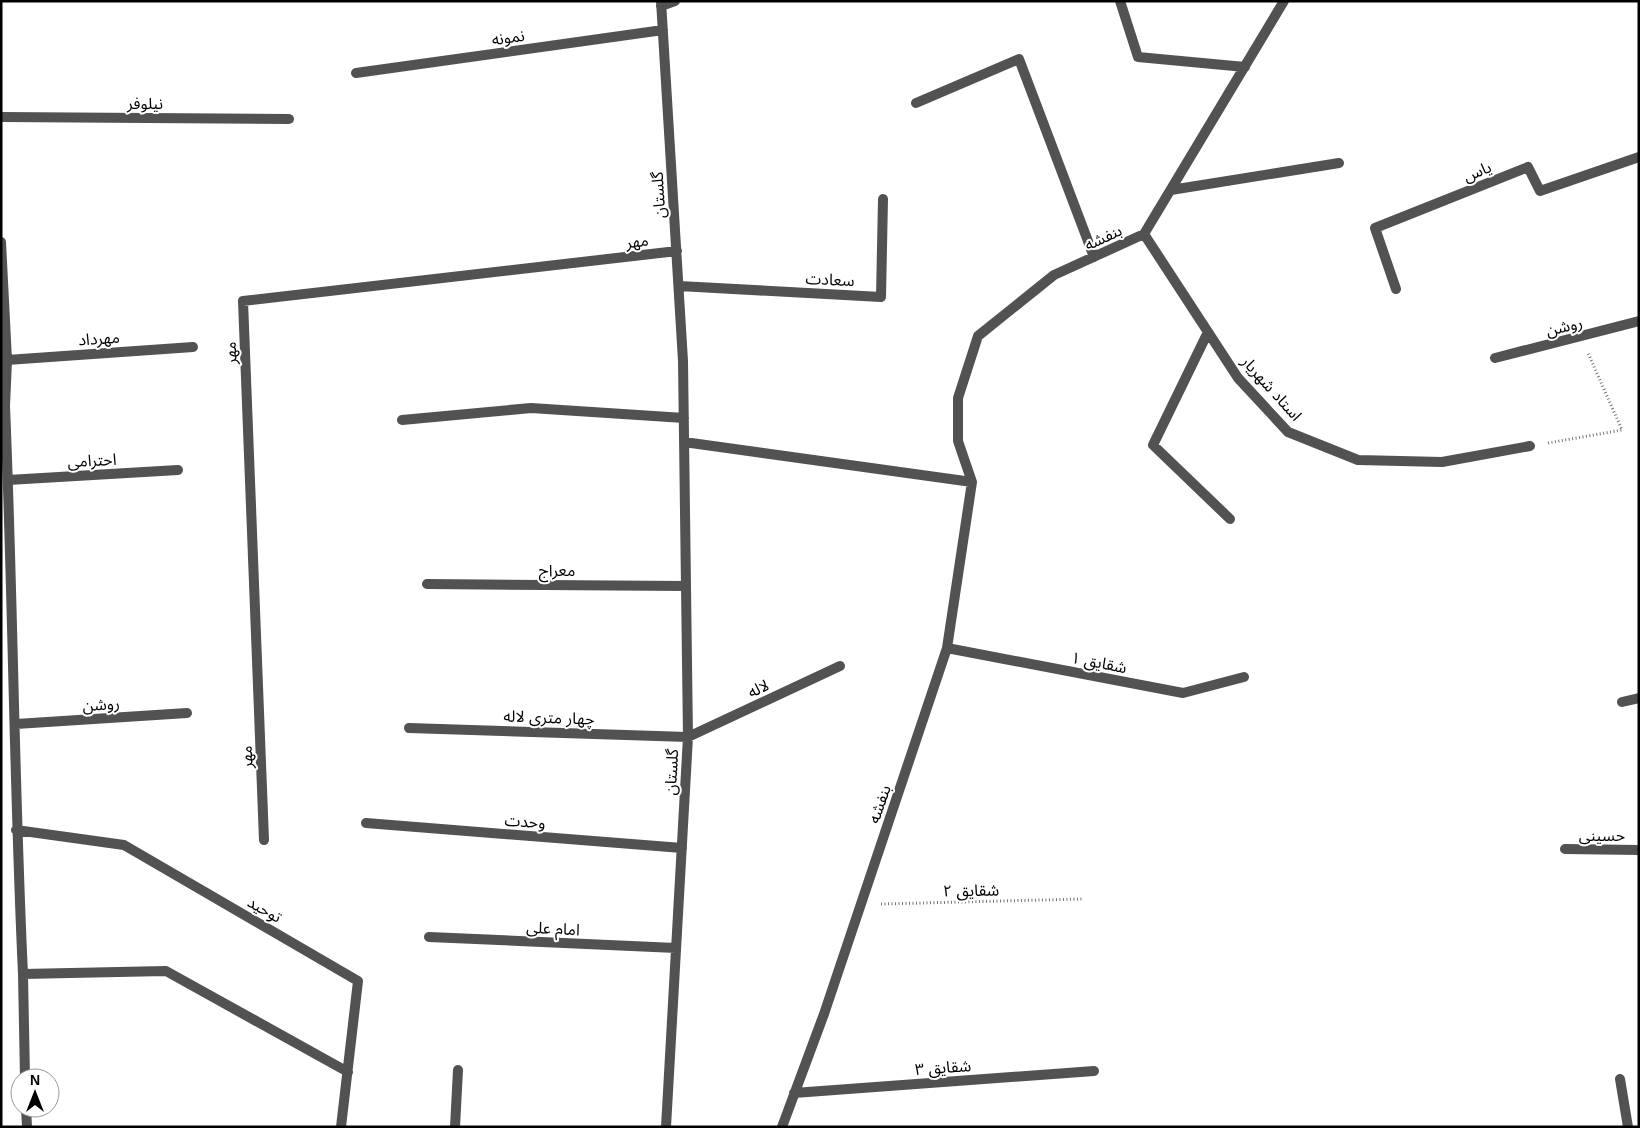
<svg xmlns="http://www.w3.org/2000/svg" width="1640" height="1128" font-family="Arial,'Noto Sans Arabic',sans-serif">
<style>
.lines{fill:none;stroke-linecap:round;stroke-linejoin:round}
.path{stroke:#747474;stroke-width:3;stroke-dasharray:1 2.5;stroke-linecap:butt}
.minor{stroke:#525252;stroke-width:10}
.labels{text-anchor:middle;stroke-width:4;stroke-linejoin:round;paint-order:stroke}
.street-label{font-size:16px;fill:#000;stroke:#fff}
</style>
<rect width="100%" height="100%" fill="#fff"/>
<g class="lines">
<!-- path -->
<path class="path" d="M1548,443L1622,430L1588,353
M881,904L1082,899"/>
<!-- minor -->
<path class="minor" d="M661,1L683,361L688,737L666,1127
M1120,1L1138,57L1245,67
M661,6L675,1
M356,73L663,30
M916,103L1019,59L1094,257
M1,117L289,119
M1171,190L1339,163
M1144,234L1238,378L1288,432L1358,460L1442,462L1530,446
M1,242L7,360L5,406C13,596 14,785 23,974
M679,286L881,297L883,199
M1396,289L1375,228L1528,167L1540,191L1639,157
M1208,332L1153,445L1230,519
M1495,358L1639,321
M7,360L193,347
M402,420L531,408L684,418
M684,442L972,482
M8,480L178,470
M427,584L686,586
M947,648L1183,693L1244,677
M1622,702L1639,698
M16,724L187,713
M409,728L688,737L840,666
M366,823L682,848
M16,830L124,845L358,981L341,1127
M264,840L243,301L677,251
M1565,849L1639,850
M429,937L676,948
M25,1078L23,974L166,971L348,1072
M1620,1079L1628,1127
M794,1093L1094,1071
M26,1108L27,1127
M455,1127L458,1070
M782,1127L824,1014L947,648L972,482L958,441V398L978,336L1054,275L1144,234L1284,1"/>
</g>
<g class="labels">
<!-- street labels -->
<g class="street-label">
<text transform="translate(508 37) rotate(-8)" y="6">نمونه</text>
<text x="145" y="109">نیلوفر</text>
<text transform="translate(1477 171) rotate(-22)" y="6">یاس</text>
<text transform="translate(658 195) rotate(-93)" y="6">گلستان</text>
<text transform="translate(1103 237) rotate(-25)" y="6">بنفشه</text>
<text transform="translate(637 241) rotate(-7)" y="6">مهر</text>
<text transform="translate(830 279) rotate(3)" y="6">سعادت</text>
<text transform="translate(1564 326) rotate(-14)" y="6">روشن</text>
<text transform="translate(99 338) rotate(-4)" y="6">مهرداد</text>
<text transform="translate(230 353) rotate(-92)" y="6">مهر</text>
<text transform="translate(1272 388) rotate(48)" y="6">استاد شهریار</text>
<text transform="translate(92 460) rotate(-3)" y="6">احترامی</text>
<text x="557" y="576">معراج</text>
<text transform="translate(1099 662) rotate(11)" y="6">شقایق ۱</text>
<text transform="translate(758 688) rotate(-25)" y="6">لاله</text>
<text transform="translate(101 704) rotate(-4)" y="6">روشن</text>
<text transform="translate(549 717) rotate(2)" y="6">چهار متری لاله</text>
<text transform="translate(246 757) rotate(-92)" y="6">مهر</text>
<text transform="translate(671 772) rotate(-87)" y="6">گلستان</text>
<text transform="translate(879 804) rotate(-71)" y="6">بنفشه</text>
<text transform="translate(525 821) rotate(4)" y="6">وحدت</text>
<text x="1602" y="841">حسینی</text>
<text transform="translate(971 890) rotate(-1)" y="6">شقایق ۲</text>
<text transform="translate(265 909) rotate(30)" y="6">توحید</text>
<text transform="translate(553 928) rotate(3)" y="6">امام علی</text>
<text transform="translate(943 1067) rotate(-4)" y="6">شقایق ۳</text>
</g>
</g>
<!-- border -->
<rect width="1640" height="1128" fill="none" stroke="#000000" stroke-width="5"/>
<!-- north arrow -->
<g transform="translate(35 1093)"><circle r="24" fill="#ffffff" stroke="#999999"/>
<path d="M0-4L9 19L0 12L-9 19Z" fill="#000000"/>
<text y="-8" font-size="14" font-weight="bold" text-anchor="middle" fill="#000000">N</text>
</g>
</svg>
